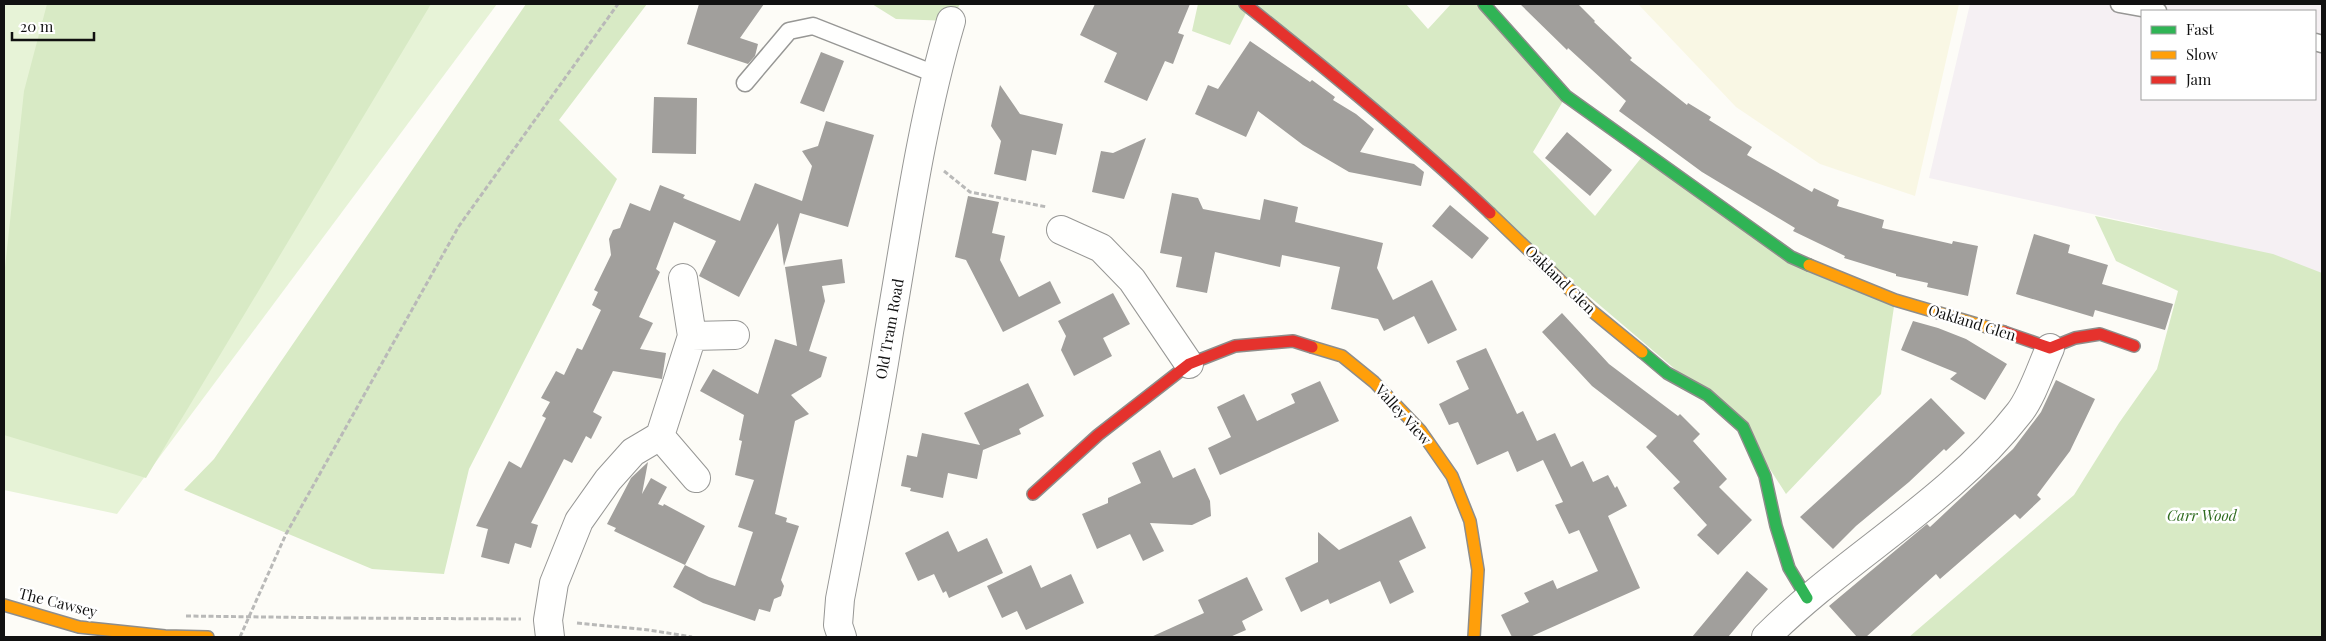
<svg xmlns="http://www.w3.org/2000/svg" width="2326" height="641" font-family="'Playfair Display',serif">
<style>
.industrial{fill:#f5f0f3;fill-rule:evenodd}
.farmland{fill:#f9f7e4}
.green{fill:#e7f3d7}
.forest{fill:#d8eac5}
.building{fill:#a19f9c}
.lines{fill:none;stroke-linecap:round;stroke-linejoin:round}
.lane-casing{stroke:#979795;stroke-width:19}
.street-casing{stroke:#979795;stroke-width:30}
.fast-casing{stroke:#8e8d8b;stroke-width:14}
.slow-casing{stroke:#8e8d8b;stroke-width:14}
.jam-casing{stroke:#8e8d8b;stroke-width:14}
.path{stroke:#b9b9b8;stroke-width:3;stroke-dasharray:5 2.5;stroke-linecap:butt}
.lane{stroke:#fffffe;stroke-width:16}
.street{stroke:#fffffe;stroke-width:28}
.fast{stroke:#30b455;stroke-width:11}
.slow{stroke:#ff9f0a;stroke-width:11}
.jam{stroke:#e5322d;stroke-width:11}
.path-bridge{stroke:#b9b9b8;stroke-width:3;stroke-dasharray:5 2.5;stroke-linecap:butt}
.labels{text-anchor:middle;stroke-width:5;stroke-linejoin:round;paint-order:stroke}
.street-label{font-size:15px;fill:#111;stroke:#fff}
.park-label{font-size:15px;font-style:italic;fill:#2f6b1f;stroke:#fff}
</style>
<rect width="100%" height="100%" fill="#fdfcf7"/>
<!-- industrial -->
<path class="industrial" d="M1970,4H2322V277L2156,228L1929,178ZM2142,11H2315V99H2142Z"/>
<!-- farmland -->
<path class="farmland" d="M1638,4H1959L1915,196L1820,164L1736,107Z"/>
<!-- green -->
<path class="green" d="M4,4H497L117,514L4,490Z"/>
<!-- forest -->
<path class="forest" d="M47,4H431L146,478L4,435V277L24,91Z
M526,4H647L559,120L617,179L469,469L444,574L372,569L184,490L214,459Z
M872,4H960L951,21L896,19Z
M1198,4H1406L1428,29L1451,4H1484L1566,96L1533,152L1595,216L1645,153L1791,257L1895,300L1881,394L1786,494L1743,427L1249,7L1230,45L1192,31Z
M2095,216L2273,254L2322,273V637H1909L2074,495L2119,423L2157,369L2178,291L2116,261Z"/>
<!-- building -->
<path class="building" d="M699,4H764L740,38L758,44L755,56L748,64L687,44Z
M1095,4H1190L1178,33L1184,35L1173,64L1165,61L1147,101L1104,82L1117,53L1080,35Z
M1520,4H1578L1595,21L1594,22L1632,58L1630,60L1687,105L1688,103L1711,117L1709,120L1752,147L1747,155L1812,192L1814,188L1839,200L1837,206L1884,220L1882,228L1952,244L1953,241L1978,246L1968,296L1927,287L1928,283L1896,276V274L1844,258L1845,256L1793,231L1795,228L1702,172L1619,111L1626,101L1568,48L1567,50Z
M1250,41L1310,82L1312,80L1335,97L1333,100L1356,114L1374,129L1360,152L1414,164L1424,172L1421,186L1349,172L1303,145L1258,111L1246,137L1195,114L1208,85L1218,89Z
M821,52L844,61L824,112L800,103Z
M1000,85L1020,114L1063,124L1056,155L1032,150L1026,181L994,174L1001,141L991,126Z
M654,97L697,98L696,154L652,153Z
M826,121L874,135L848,227L800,213L784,266L778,223L739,297L699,276L716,241L674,222L656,269L660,272L639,317L653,323L640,349L666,353L662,379L613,371L593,412L602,417L591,439L586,436L572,463L564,459L531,523L538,525L531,548L515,543L509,564L481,557L488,529L476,526L509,461L521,468L546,418L542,416L550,402L541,398L556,371L564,375L577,348L582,350L601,310L592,305L598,292L594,290L611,255L609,239L613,230L620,228L630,203L650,211L660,185L685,195L683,198L740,221L755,183L802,201L812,166L802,151L818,146Z
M1567,132L1612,170L1590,196L1545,158Z
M1146,138L1124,199L1092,192L1101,151L1113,153Z
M1172,193L1198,198L1203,209L1260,220L1264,199L1298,207L1295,222L1383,243L1377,268L1393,300L1432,280L1457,330L1428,344L1414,316L1384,331L1378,319L1331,309L1340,267L1282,255L1280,267L1215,252L1207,293L1176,287L1182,257L1160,253Z
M968,196L999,202L992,233L1005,236L1000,260L1019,297L1050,281L1061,303L1003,332L966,260L955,257Z
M1450,205L1489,238L1472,259L1432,226Z
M2034,234L2070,245L2068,253L2108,265L2102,284L2173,304L2165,330L2095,310L2093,317L2016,294Z
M842,259L845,283L822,286L825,301L809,351L827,357L821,377L791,395L809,414L795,421L775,514L787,518L786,522L799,526L781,580L784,586L781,596L774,599L770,612L759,609L755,621L703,603L673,587L685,565L614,531L616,528L607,524L631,478L648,462L642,494L651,478L667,487L658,504L663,506L664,504L705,526L685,565L709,577L735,586L753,532L738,527L754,480L735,475L742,441L739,440L744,415L700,391L713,369L758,394L775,339L797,346L785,267Z
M1113,293L1130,324L1103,338L1112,356L1074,376L1061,350L1066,336L1058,321Z
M1562,313L1609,364L1678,416L1680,414L1700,434L1693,441L1727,479L1719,487L1752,520L1718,555L1697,535L1707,525L1673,488L1680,482L1646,447L1657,436L1592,386L1542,332Z
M1913,321L1938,328L1966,339L2007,364L1985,400L1950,379L1957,373L1901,350Z
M1486,348L1517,414L1523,411L1537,441L1555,433L1571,467L1583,461L1593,482L1608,475L1615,488L1617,486L1627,506L1608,516L1640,588L1530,637H1512L1501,615L1529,602L1524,593L1553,580L1557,589L1598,571L1579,530L1569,534L1555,505L1563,502L1543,460L1517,472L1508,451L1477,465L1458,422L1449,425L1439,404L1469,389L1456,361Z
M2056,380L2095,399L2070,451L2037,495L2041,499L2020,519L2015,514L1940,579L1936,574L1866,637H1857L1829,606L1927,524L1930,527L2013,449L2041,412Z
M1320,381L1339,421L1220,475L1208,448L1231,437L1217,407L1244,394L1257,421L1295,403L1291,394Z
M1028,383L1044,416L1019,429L1021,434L983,450L977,479L948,473L943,498L910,491L911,488L901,486L907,455L917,457L922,433L980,445L964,413Z
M1931,398L1965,433L1946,451L1944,449L1909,482L1856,526L1833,549L1800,517Z
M1160,450L1173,478L1195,468L1210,501L1211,516L1192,525L1150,523L1164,551L1143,561L1130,534L1097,549L1082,514L1108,503V498L1141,483L1132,463Z
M1411,516L1426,548L1399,561L1414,592L1390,604L1380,581L1330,604L1328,599L1301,612L1285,578L1318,562V532L1339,550Z
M948,531L958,552L987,538L1003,573L949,598L946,591L943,593L934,574L918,581L905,553Z
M1031,565L1041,588L1071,574L1084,603L1026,630L1017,611L1002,618L987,586Z
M1747,571L1768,589L1728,637H1692Z
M1247,577L1263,610L1242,621L1246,630L1230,637H1151L1204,613L1198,600Z"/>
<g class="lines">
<defs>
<path id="lane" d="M2119,4L2158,11
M2315,42L2322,44
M745,83L789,31L813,26L935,74"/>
<path id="street" d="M1061,230L1101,248L1132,280L1189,364
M683,278L692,336L735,335
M660,436L696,478
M550,637L548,620L554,583L579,521L608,480L633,452L660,436L692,336
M842,637L838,625L840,599C857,510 875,422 889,332C907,228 921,123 951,21
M1766,637C1845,558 1950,502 2019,413C2032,397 2041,368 2050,348"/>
<path id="fast" d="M1484,4L1566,96L1791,257L1809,265
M1642,352L1667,373L1707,395L1743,427L1765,476L1776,526L1789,568L1807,598"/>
<path id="slow" d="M1490,213L1592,311L1642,352
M1809,265L1895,300L2004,332
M1312,347L1342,356L1374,382L1420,430L1452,476L1470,521L1478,570L1474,637
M4,605L79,627L165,636L208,637"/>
<path id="jam" d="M1245,4C1329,71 1412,139 1490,213
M2004,332L2050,348L2075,338L2100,334L2134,346
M1033,494L1098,435L1189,364L1235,346L1293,341L1312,347"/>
</defs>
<!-- lane casing -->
<use href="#lane" class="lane-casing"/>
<!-- street casing -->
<use href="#street" class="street-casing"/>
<!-- fast casing -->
<use href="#fast" class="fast-casing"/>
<!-- slow casing -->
<use href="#slow" class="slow-casing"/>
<!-- jam casing -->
<use href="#jam" class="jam-casing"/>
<!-- path -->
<path class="path" d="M944,171L970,192L1047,207
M346,618L521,619
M577,623L649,630L692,637
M240,637L286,534L459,226L618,4"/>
<!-- lane -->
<use href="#lane" class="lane"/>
<!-- street -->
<use href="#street" class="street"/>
<!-- fast -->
<use href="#fast" class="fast"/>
<!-- slow -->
<use href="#slow" class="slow"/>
<!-- jam -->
<use href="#jam" class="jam"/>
<!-- path-bridge -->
<path class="path-bridge" d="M186,616L346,618"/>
</g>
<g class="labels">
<!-- street labels -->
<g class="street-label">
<text transform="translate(1560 280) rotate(44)" y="5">Oakland Glen</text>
<text transform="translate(1972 323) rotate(17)" y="5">Oakland Glen</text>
<text transform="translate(890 329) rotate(-80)" y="5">Old Tram Road</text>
<text transform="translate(1403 415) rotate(48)" y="5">Valley View</text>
<text transform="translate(58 603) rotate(14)" y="5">The Cawsey</text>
</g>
<!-- park labels -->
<g class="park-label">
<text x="2202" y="521">Carr Wood</text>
</g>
</g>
<!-- border -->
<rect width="2326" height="641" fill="none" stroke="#111111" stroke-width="10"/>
<!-- legend -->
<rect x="2141" y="10" width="175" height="90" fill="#ffffff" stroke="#a0a0a0"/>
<rect x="2151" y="26" width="25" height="8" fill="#30b455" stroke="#a0a0a0"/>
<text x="2186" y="35" font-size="15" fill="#111111">Fast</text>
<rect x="2151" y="51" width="25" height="8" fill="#ff9f0a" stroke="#a0a0a0"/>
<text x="2186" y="60" font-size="15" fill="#111111">Slow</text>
<rect x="2151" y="76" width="25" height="8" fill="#e5322d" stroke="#a0a0a0"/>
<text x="2186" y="85" font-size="15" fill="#111111">Jam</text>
<!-- scale -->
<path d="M12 32v8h82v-8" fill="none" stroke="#111111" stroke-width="2.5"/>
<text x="20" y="32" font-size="15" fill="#111111" stroke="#ffffff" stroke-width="4" paint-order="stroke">20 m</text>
</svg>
